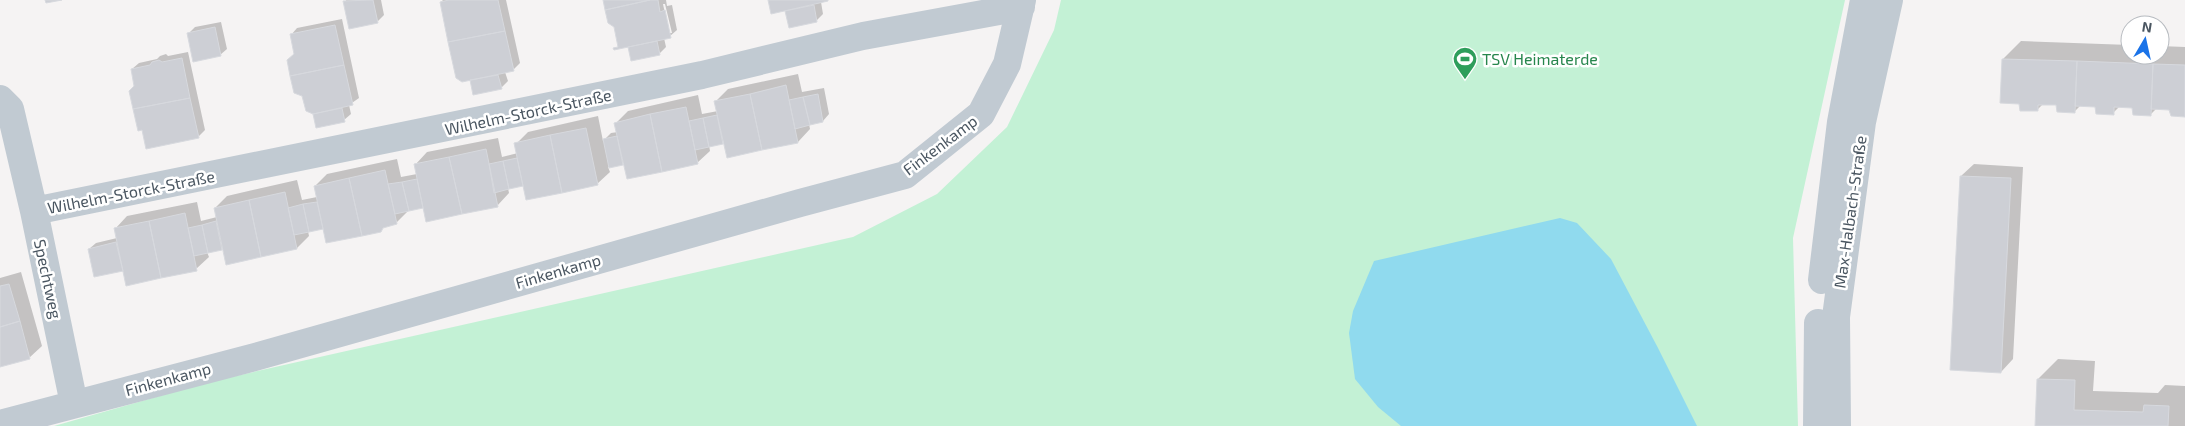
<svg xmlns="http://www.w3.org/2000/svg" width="2185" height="426" font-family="'Exo 2',sans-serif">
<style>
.green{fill:#c3f1d5}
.water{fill:#90daee}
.shadow{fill:#0003;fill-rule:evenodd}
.building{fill:#cdcfd5;stroke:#d7d9de}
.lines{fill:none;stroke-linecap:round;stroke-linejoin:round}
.minor{stroke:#c1cad2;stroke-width:28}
.labels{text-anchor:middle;stroke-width:5;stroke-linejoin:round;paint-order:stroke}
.leisure-label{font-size:16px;fill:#27864d;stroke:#fff;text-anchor:start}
.street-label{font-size:16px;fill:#4a5661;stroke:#fff}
</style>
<rect width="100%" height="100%" fill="#f5f3f3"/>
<!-- green -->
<path class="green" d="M1061,0H1845L1793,238L1798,426H54L209,382L853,237L937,194L1007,127L1054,30Z"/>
<!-- water -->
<path class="water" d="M1560,218L1577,223L1611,259L1658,348L1697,426H1401L1378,407L1355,379L1349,333L1353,311L1374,261Z"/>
<!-- shadow -->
<path class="shadow" d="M346,0H381L384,15L378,21L350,27Z
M443,0H506L520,63L513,70L505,72L508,81L501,88L471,78L441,2Z
M604,0H666L667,6L672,5L677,30L670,36L664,38L666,47L659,54L629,45L615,26ZM663,4H665L672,33H669Z
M769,0H828L821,2L823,14L816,21L790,26L786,9Z
M342,19L359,98L349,105L351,114L344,120L317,127L291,35L297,28Z
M221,22L227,49L220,55L188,34L195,27Z
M2021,41L2130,45V55H2160V46L2185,47V116L2170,108H2157L2150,115L2133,107L2120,106L2113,113L2096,106L2081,105L2074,112L2058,104H2043L2037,110L2003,59Z
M188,52L205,130L198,137L136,86L132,69L139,63L157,59L160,56L166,54L168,56Z
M798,74L802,92L824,88L829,114L823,121L809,124L810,129L798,142L724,141L709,145L710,151L697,163H624L608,167L610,172L597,184L524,185L508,188L509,193L497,206L424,205L408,211L396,223L324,228L308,231L309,236L297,248H223L207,252L209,257L196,269H123L89,249L96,243L117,238L115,229L127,216L197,202L201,221L217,217L215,208L227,196L297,180L302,200L317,197L315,186L327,174L397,159L401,177L417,174L415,165L427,152L498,138L502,157L518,153L516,144L528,132L598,116L603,141L611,133L618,132L616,123L628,111L698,95L702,114L718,111L716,101L728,89Z
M1974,164L2023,167L2013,359L2001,372L1961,176Z
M21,272L42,346L29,358L0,366V278Z
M2058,359L2095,361L2093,391L2158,393L2165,385L2185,386V426H2036L2038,379Z"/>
<!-- building -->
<path class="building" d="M45,0H62L46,3Z
M373,0L378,23L349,29L343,1Z
M449,0H498L505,31L448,42L440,2Z
M603,0H650L605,10Z
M650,0H658L660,12L665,10L671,38L614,50L613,48L618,47L614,27L608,23L605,10Z
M768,0H828V1L771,14Z
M814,5L817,22L789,28L785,11Z
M335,25L344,65L290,76L287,60L294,54L290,34Z
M215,27L221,56L193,62L187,33Z
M505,31L514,71L462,82L456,78L448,42Z
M657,41L660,55L631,61L628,47Z
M182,58L190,98L133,109L129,91L134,86L131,69L150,65L152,62L159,60L162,62Z
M2002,59L2077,61L2075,113L2057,112L2056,105H2038V111H2020L2019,104L2000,103Z
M2077,61L2153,64L2151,116L2133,115L2132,108L2114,107V115L2096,114L2095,107L2075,106Z
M2153,64L2185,65V117L2171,116L2169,110L2151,109Z
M344,65L353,105L313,114L306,111L302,96L294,93L290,76Z
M498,75L502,89L473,95L470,80Z
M786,85L798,143L762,150L750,94Z
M750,94L762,150L727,158L714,101Z
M818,94L823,122L810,125L803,97Z
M803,97L810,125L795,129L789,100Z
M190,98L199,138L146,149L142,130L138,131L133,109Z
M686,107L698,164L662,172L650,114Z
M342,108L345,122L316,128L313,114Z
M650,114L662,172L627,179L614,123Z
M717,115L723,144L709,147L703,118Z
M703,118L709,147L695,150L689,121Z
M586,128L598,185L562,193L550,135Z
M550,135L562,193L526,200L514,143Z
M617,136L623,165L609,168L603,139Z
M486,149L498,207L462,214L449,157Z
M449,157L462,214L426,222L414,164Z
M517,158L523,186L509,189L503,161Z
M503,161L509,189L494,193L489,164Z
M385,170L397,224L383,228L381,232L362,236L349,178Z
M1960,176L2011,178L2001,373L1950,370Z
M349,178L362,236L326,243L314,186Z
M417,179L423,208L409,211L402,182Z
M402,182L409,211L395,214L388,184Z
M285,192L297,249L261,257L249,200Z
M249,200L261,257L226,265L214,208Z
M317,202L323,229L309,232L303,204Z
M303,204L309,232L294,235L288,208Z
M185,213L197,271L161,278L149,221Z
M149,221L161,278L126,286L114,228Z
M216,221L222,250L208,253L202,225Z
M202,225L208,253L194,256L188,228Z
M116,242L123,271L94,277L88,249Z
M9,284L20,321L0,327V286Z
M20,321L30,359L0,367V327Z
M2037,379L2075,380L2074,410L2143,412L2144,405L2169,406L2168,426H2035Z"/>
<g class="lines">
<!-- minor -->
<path class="minor" d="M0,99L10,109L34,211L74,404
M34,211L702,75L863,36L1021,7
M1822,280L1841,122L1864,0
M0,424L255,357L800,203L905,175L981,114L1007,64L1022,0
M1817,426L1818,323
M1837,426L1836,317L1862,122L1889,0"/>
</g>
<!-- icons -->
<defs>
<symbol id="stadium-pin" viewBox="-11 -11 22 30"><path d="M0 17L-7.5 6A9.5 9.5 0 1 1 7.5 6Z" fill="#2e9e5b" stroke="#fff"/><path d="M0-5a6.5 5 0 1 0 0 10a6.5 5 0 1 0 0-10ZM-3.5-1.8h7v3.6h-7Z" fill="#fff"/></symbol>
</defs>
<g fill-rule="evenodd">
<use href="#stadium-pin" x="1451" y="45" width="28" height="38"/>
</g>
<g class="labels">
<!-- leisure labels -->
<g class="leisure-label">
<text x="1482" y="65">TSV Heimaterde</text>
</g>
<!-- street labels -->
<g class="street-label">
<text transform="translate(528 112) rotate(-12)" y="6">Wilhelm-Storck-Straße</text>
<text transform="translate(940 145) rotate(-37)" y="6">Finkenkamp</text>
<text transform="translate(131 192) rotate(-11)" y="6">Wilhelm-Storck-Straße</text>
<text transform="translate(1850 212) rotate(-82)" y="6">Max-Halbach-Straße</text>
<text transform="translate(558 271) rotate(-16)" y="6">Finkenkamp</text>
<text transform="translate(48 279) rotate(78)" y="6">Spechtweg</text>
<text transform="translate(168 379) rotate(-15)" y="6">Finkenkamp</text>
</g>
</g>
<!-- north arrow -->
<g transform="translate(2145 40) rotate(9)"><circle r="24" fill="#ffffff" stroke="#b7bbc0"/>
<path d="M0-4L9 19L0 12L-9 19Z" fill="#1a73e8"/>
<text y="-8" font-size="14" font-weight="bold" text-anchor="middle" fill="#4a5661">N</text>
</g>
</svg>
